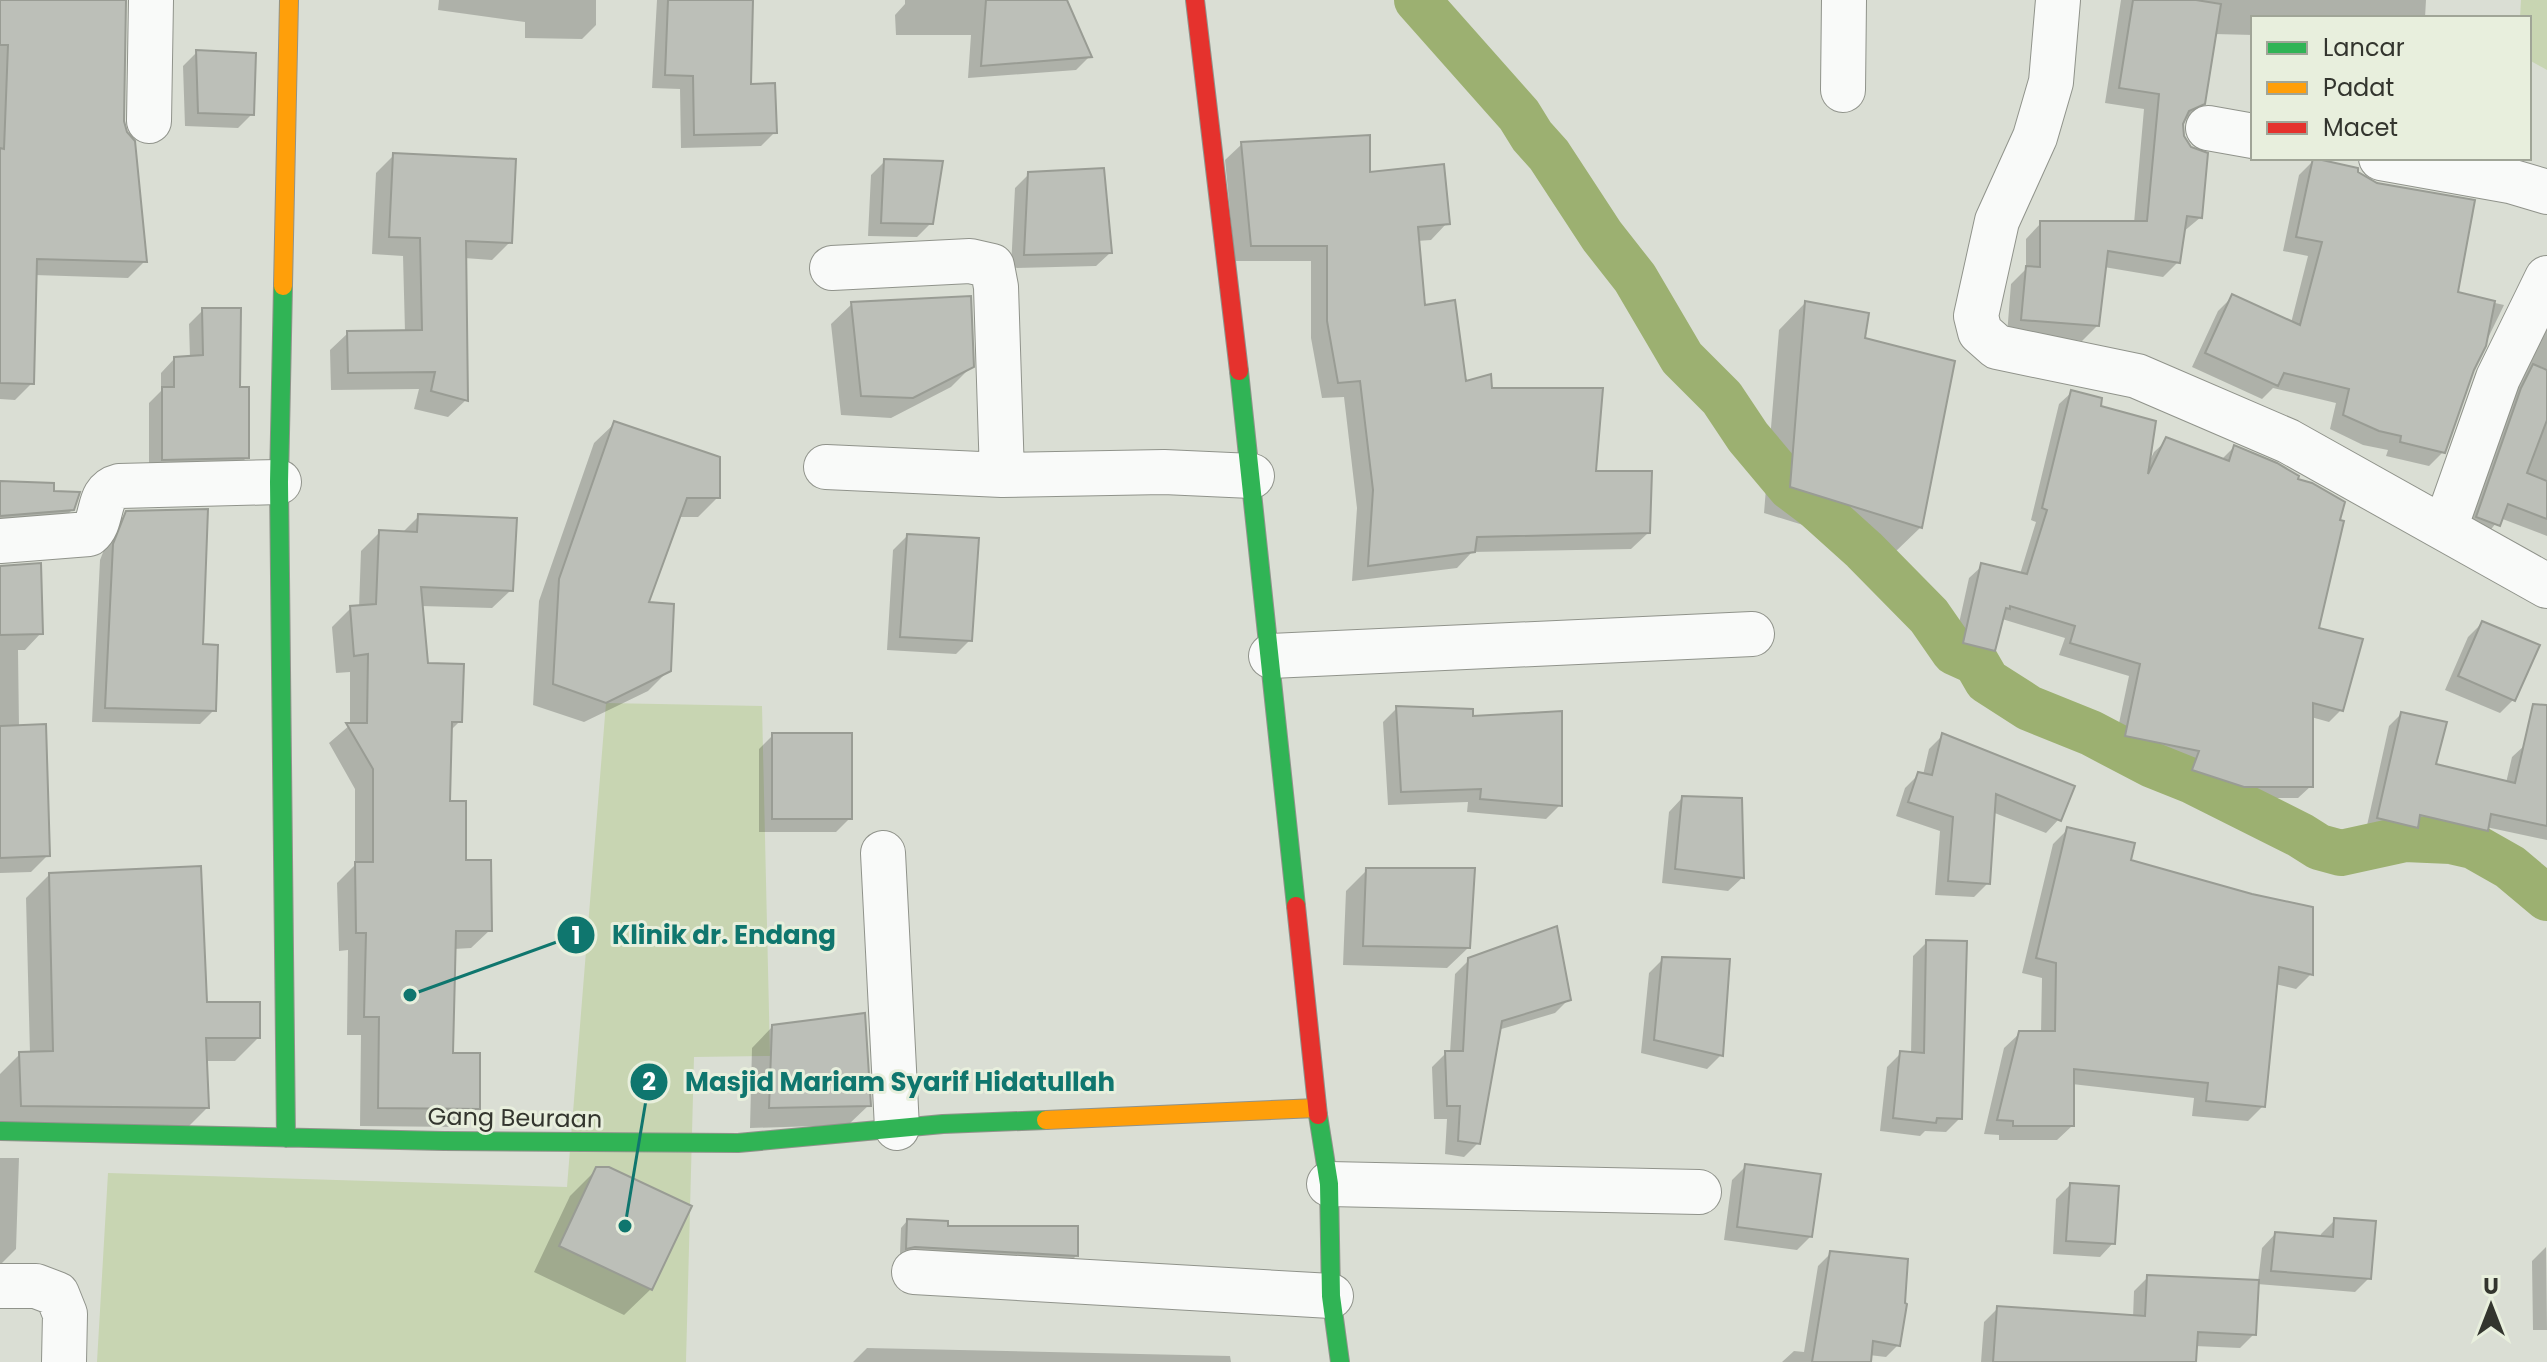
<svg xmlns="http://www.w3.org/2000/svg" width="2547" height="1362" font-family="Poppins,sans-serif">
<style>
.green{fill:#c8d5b2}
.shadow{fill:#0003}
.lines{fill:none;stroke-linecap:round;stroke-linejoin:round}
.canal{stroke:#9cb071;stroke-width:46}
.building{fill:#bcbfb8;stroke:#999c94;stroke-width:2}
.street-casing{stroke:#90938b;stroke-width:46}
.fast-casing{stroke:#90938b;stroke-width:20}
.slow-casing{stroke:#90938b;stroke-width:20}
.jam-casing{stroke:#90938b;stroke-width:20}
.street{stroke:#f9faf9;stroke-width:44}
.fast{stroke:#30b455;stroke-width:18}
.slow{stroke:#ff9f0a;stroke-width:18}
.jam{stroke:#e5322d;stroke-width:18}
.labels{text-anchor:middle;stroke-width:6;stroke-linejoin:round;paint-order:stroke}
.street-label{font-size:24px;fill:#33352e;stroke:#e8efdd}
.leader{fill:none;stroke:#0f766e;stroke-width:3}
.callout-dot{fill:#0f766e;stroke:#e8efdd;stroke-width:3}
.mark-label{font-size:24px;text-anchor:middle;font-weight:bold;fill:#fff}
.callout-label{font-size:26px;text-anchor:middle;font-weight:bold;fill:#0f766e;stroke:#e8efdd;stroke-width:6;stroke-linejoin:round;paint-order:stroke}
</style>
<rect width="100%" height="100%" fill="#daded4"/>
<!-- green -->
<path class="green" d="M2521,0H2547V70L2529,60V18H2520Z
M606,703L762,706L770,1056L694,1057L686,1362H97L108,1173L567,1187Z"/>
<!-- shadow -->
<path class="shadow" d="M0,0H124L122,121L145,261L128,278L34,275L32,383L15,400L0,399Z
M439,0H596V25L582,39L525,38V22L438,10Z
M657,0H751L749,86L775,132L761,146L681,148L680,89L652,88Z
M905,0H1065L1090,56L1076,70L968,78L971,35H896L895,15L905,4Z
M2121,0H2426L2425,18H2253V35L2214,34L2203,103L2181,124L2201,217L2183,232L2178,262L2163,277L2104,267L2097,326L2082,341L2007,335L2011,284L2026,269V239L2041,223H2134L2144,109L2105,103Z
M197,52L252,114L238,128L185,126L183,66Z
M1242,144L1367,174L1447,223L1431,240L1417,241L1423,308L1465,384L1490,390L1594,473L1648,533L1631,549L1472,552L1457,568L1352,581L1357,508L1344,397L1322,398L1311,338V261H1235L1225,160Z
M394,155L510,242L492,260L464,258L466,400L448,417L414,409L419,389L331,390L330,350L348,333L405,332L403,256L372,254L376,173Z
M885,161L931,223L917,237L868,236L871,175Z
M2313,161L2455,294L2504,305L2473,369L2443,452L2429,466L2386,456L2388,450L2363,445L2330,429L2336,403L2273,388L2262,399L2192,367L2218,311L2233,296L2291,323L2308,256L2283,251L2299,175Z
M1029,174L1110,253L1096,266L1011,268L1015,188Z
M1805,303L1863,340L1921,527L1894,553L1764,513L1779,330Z
M852,304L972,366L951,387L891,418L841,415L831,324Z
M203,310L238,389L247,457L233,471L149,473V403L161,391V373L174,359L190,358L189,324Z
M2547,325V536L2500,518L2485,537L2464,529L2509,402Z
M2072,392L2098,407L2148,464L2154,452L2167,440L2221,460L2234,447L2317,629L2341,710L2329,722L2311,717V786L2298,798H2231L2182,782L2188,763L2114,747L2129,676L2059,655L2065,638L2002,619L1994,650L1981,662L1952,655L1969,578L1982,566L2020,574L2036,522L2031,520L2059,404Z
M615,423L718,497L698,517H677L646,604L669,670L648,691L584,722L533,705L539,601L594,443Z
M0,483L52,493L73,509L56,526L0,530Z
M127,513L201,646L214,710L200,724L92,722L100,560L113,527Z
M419,516L511,590L492,608L421,606L426,665L460,721L449,732L448,803L464,862L490,930L471,948L454,949L451,1055L478,1108L459,1127L360,1126L361,1035H347L348,950L339,951L337,883L355,865V789L329,743L350,725V672L336,673L332,627L351,608H359L361,551L380,532L402,533Z
M907,536L970,640L956,654L887,650L893,550Z
M0,568L41,633L25,650H18L19,727L48,855L31,872L0,873Z
M2482,623L2514,699L2500,713L2445,690L2468,637Z
M1397,708L1560,805L1546,819L1467,812L1468,802L1388,805L1383,722Z
M2401,714L2434,766L2506,783L2512,757L2525,745L2547,750V840L2486,827L2474,842L2414,828L2404,839L2366,830L2389,726Z
M773,735L850,818L836,832H759V749Z
M1942,736L2059,819L2046,833L1992,812L1988,883L1974,897L1935,895L1940,831L1896,816L1905,788L1919,774L1923,775L1929,749Z
M1682,798L1742,878L1728,891L1662,883L1669,812Z
M2068,829L2129,862L2311,974L2296,989L2275,984L2263,1106L2248,1121L2192,1116L2194,1098L2072,1084V1126L2057,1140H1999V1135L1984,1134L2004,1048L2020,1033H2041L2042,978L2022,973L2053,844Z
M1367,870L1468,948L1447,968L1343,965L1346,891Z
M49,875L205,1004L258,1038L235,1061H205L207,1108L184,1131L0,1129V1074L20,1054H30L26,898Z
M1927,942L1960,1118L1946,1132L1925,1131L1920,1136L1880,1131L1887,1067L1901,1053L1911,1054L1913,956Z
M1663,959L1721,1055L1707,1069L1641,1053L1649,973Z
M1469,960L1569,999L1555,1013L1498,1030L1478,1143L1464,1157L1445,1154L1447,1119H1434L1432,1067L1446,1053H1450L1455,974Z
M772,1027L869,1105L848,1125L750,1128L752,1048Z
M0,1158H19L16,1249L0,1265Z
M1746,1166L1811,1236L1797,1250L1724,1240L1732,1180Z
M597,1169L651,1289L624,1315L534,1272L570,1196Z
M2070,1185L2113,1243L2100,1257L2053,1254L2056,1199Z
M2335,1220L2369,1278L2355,1292L2257,1284L2254,1334L2240,1348L2195,1346L2194,1362H1981L1984,1322L1998,1308L2133,1318L2134,1291L2148,1277L2258,1282L2262,1248L2275,1234L2320,1238L2321,1234Z
M907,1221L946,1228L1076,1256L1070,1262L900,1254L901,1228Z
M2546,1247L2547,1330H2533L2532,1261Z
M1831,1253L1898,1345L1886,1357L1869,1355V1362H1782L1794,1351L1804,1352L1818,1266Z
M867,1348L1230,1356L1231,1362H853Z"/>
<g class="lines">
<!-- canal -->
<path class="canal" d="M1417,0L1519,115L1532,136L1549,155L1602,236L1635,278L1682,358L1722,398L1748,437L1790,487L1814,505L1864,550L1929,616L1954,652L1976,662L1987,681L2029,708L2091,733L2152,765L2192,781L2300,835L2319,847L2341,853L2405,839L2451,841L2473,846L2510,867L2547,898"/>
</g>
<!-- building -->
<path class="building" d="M0,0H126L124,121L127,132L135,141L147,262L37,259L34,384L0,383V148L4,149L8,45H0Z
M668,0H753L751,84L775,83L777,133L694,135L693,76L665,75Z
M986,0H1067L1092,57L981,66Z
M2133,0H2196L2221,4L2205,104L2189,111L2183,124L2184,136L2191,147L2208,153L2202,218L2187,216L2180,263L2108,251L2099,326L2021,320L2026,266L2040,267V221H2147L2159,94L2119,88Z
M196,50L256,53L254,115L198,113Z
M1370,135V172L1444,164L1450,224L1418,227L1425,305L1455,300L1466,381L1491,374L1492,388H1603L1596,471H1652L1650,533L1477,537L1475,552L1368,566L1373,490L1360,381L1338,383L1327,321V246H1251L1241,142Z
M393,153L516,159L512,243L466,241L468,401L431,391L435,372L348,373L347,331L422,330L420,238L389,237Z
M2313,158L2358,168V172L2377,183L2475,200L2458,292L2495,301L2486,346L2474,370L2445,453L2400,442L2401,436L2379,431L2343,415L2349,389L2284,373L2278,386L2205,353L2232,294L2300,325L2322,242L2296,237Z
M884,159L943,161L933,224L881,223Z
M1104,168L1112,253L1024,255L1028,172Z
M971,296L974,367L913,398L861,396L851,302Z
M1805,301L1869,313L1865,338L1955,361L1922,528L1790,487Z
M202,308H241L240,387H249V458L162,460V387H174V357L203,355Z
M2533,364L2547,370V420L2527,473L2547,481V519L2508,504L2500,526L2476,517L2521,388Z
M2071,390L2102,398L2101,406L2156,421L2148,474L2166,437L2229,461L2234,445L2277,463L2299,476L2298,479L2312,483L2345,502L2340,520L2344,521L2319,628L2363,639L2343,711L2313,703V787H2244L2192,770L2199,751L2125,736L2140,664L2070,643L2075,626L2010,606V609L2006,608L1995,651L1963,643L1981,563L2027,574L2047,510L2042,508Z
M614,421L720,457V498H687L649,602L674,604L671,671L606,703L553,684L559,579Z
M0,481L54,483V491L80,492L74,510L0,516Z
M208,509L203,644L218,645L216,711L105,708L113,544L126,511Z
M418,514L517,518L513,591L421,587L428,663L464,664L462,722H452L450,801H466V860H491L492,931H456L453,1053H480V1109L378,1108L379,1017H364L366,933H356L355,862H373V769L346,723H367L368,654L354,656L350,606L376,604L379,530L417,532Z
M907,534L979,538L972,641L900,637Z
M41,563L43,634L0,635V566Z
M2482,621L2540,645L2515,701L2458,676Z
M2533,704L2547,705V826L2491,814L2488,831L2420,815L2418,828L2377,818L2401,712L2447,722L2436,764L2515,783Z
M1396,706L1473,709V716L1562,711V806L1480,799L1481,789L1401,792Z
M46,724L50,856L0,858V726Z
M772,733H852V819H772Z
M1942,733L2075,786L2061,821L1996,794L1990,884L1948,881L1953,817L1908,802L1918,772L1932,775Z
M1682,796L1742,798L1744,878L1675,869Z
M2067,827L2135,843L2131,860L2252,894L2313,907V975L2279,967L2265,1107L2206,1101L2208,1083L2074,1069V1126H2013V1121L1997,1120L2019,1031H2055L2056,963L2036,958Z
M201,866L207,1002H260V1038H206L209,1108L21,1106L19,1052L53,1051L49,873Z
M1366,868H1475L1470,948L1363,946Z
M1557,926L1571,1000L1502,1021L1480,1144L1458,1141L1460,1106H1447L1445,1051H1463L1468,958Z
M1926,940L1967,941L1962,1119L1937,1118L1936,1123L1893,1118L1900,1051L1924,1053Z
M1662,957L1730,959L1723,1056L1654,1040Z
M865,1013L871,1106L769,1108L772,1025Z
M1745,1164L1821,1174L1812,1237L1737,1227Z
M596,1167H609L692,1206L652,1290L559,1246Z
M2070,1183L2119,1186L2115,1244L2066,1241Z
M2334,1218L2376,1221L2371,1279L2271,1271L2275,1232L2333,1237Z
M907,1219L948,1221V1226H1078V1256L915,1247L906,1249Z
M1830,1251L1908,1259L1905,1303L1907,1304L1900,1346L1873,1341L1871,1362H1812Z
M2147,1275L2259,1280L2256,1335L2198,1332L2196,1362H1993L1997,1306L2145,1316Z"/>
<g class="lines">
<defs>
<path id="street" d="M2058,0L2051,82L2035,137L1997,221L1976,316L1980,332L1997,347L2137,376L2288,441L2547,586
M1843,90L1844,0
M149,121L151,0
M2208,128L2253,136
M2381,158L2510,181L2547,192
M832,268L970,261L992,266L996,287L1002,475
M826,467L1002,475L1164,472L1252,476
M2445,528L2498,378L2547,278
M0,541L89,534C105,521 95,492 119,486L279,482
M1271,656L1752,634
M883,853L897,1128
M1329,1184L1699,1192
M914,1272L1331,1296
M0,1286H36L57,1294L65,1314L64,1362"/>
<path id="fast" d="M283,286L279,482L286,1138
M1239,371L1296,906
M1318,1115L1329,1184L1331,1296L1340,1362
M0,1131L444,1141L738,1143L943,1124L1046,1120"/>
<path id="slow" d="M283,286L289,0
M1046,1120L1317,1108"/>
<path id="jam" d="M1195,0L1239,371
M1296,906L1318,1115"/>
</defs>
<!-- street casing -->
<use href="#street" class="street-casing"/>
<!-- fast casing -->
<use href="#fast" class="fast-casing"/>
<!-- slow casing -->
<use href="#slow" class="slow-casing"/>
<!-- jam casing -->
<use href="#jam" class="jam-casing"/>
<!-- street -->
<use href="#street" class="street"/>
<!-- fast -->
<use href="#fast" class="fast"/>
<!-- slow -->
<use href="#slow" class="slow"/>
<!-- jam -->
<use href="#jam" class="jam"/>
</g>
<g class="labels">
<!-- street labels -->
<g class="street-label">
<text transform="translate(515 1118) rotate(1)" y="8">Gang Beuraan</text>
</g>
</g>
<!-- callouts -->
<path class="leader" d="M410 995L576 935M625 1226L649 1082"/>
<g class="callout-dot">
<circle cx="410" cy="995" r="8"/>
<circle cx="625" cy="1226" r="8"/>
<circle cx="576" cy="935" r="20"/>
<circle cx="649" cy="1082" r="20"/>
</g>
<g class="mark-label">
<text x="576" y="944">1</text>
<text x="649" y="1090">2</text>
</g>
<g class="callout-label">
<text x="724" y="944">Klinik dr. Endang</text>
<text x="900" y="1091">Masjid Mariam Syarif Hidatullah</text>
</g>
<!-- legend -->
<rect x="2251" y="16" width="280" height="144" fill="#e8efdd" stroke="#a0a597" stroke-width="2"/>
<rect x="2267" y="42" width="40" height="12" fill="#30b455" stroke="#a0a597" stroke-width="2"/>
<text x="2323" y="56" font-size="24" fill="#33352e">Lancar</text>
<rect x="2267" y="82" width="40" height="12" fill="#ff9f0a" stroke="#a0a597" stroke-width="2"/>
<text x="2323" y="96" font-size="24" fill="#33352e">Padat</text>
<rect x="2267" y="122" width="40" height="12" fill="#e5322d" stroke="#a0a597" stroke-width="2"/>
<text x="2323" y="136" font-size="24" fill="#33352e">Macet</text>
<!-- north arrow -->
<g transform="translate(2491 1306)" stroke="#e8efdd" stroke-width="6" paint-order="stroke">
<path d="M0-6L14 30L0 20L-14 30Z" fill="#33352e"/>
<text y="-12" font-size="22" font-weight="bold" text-anchor="middle" fill="#33352e">U</text>
</g>
</svg>
